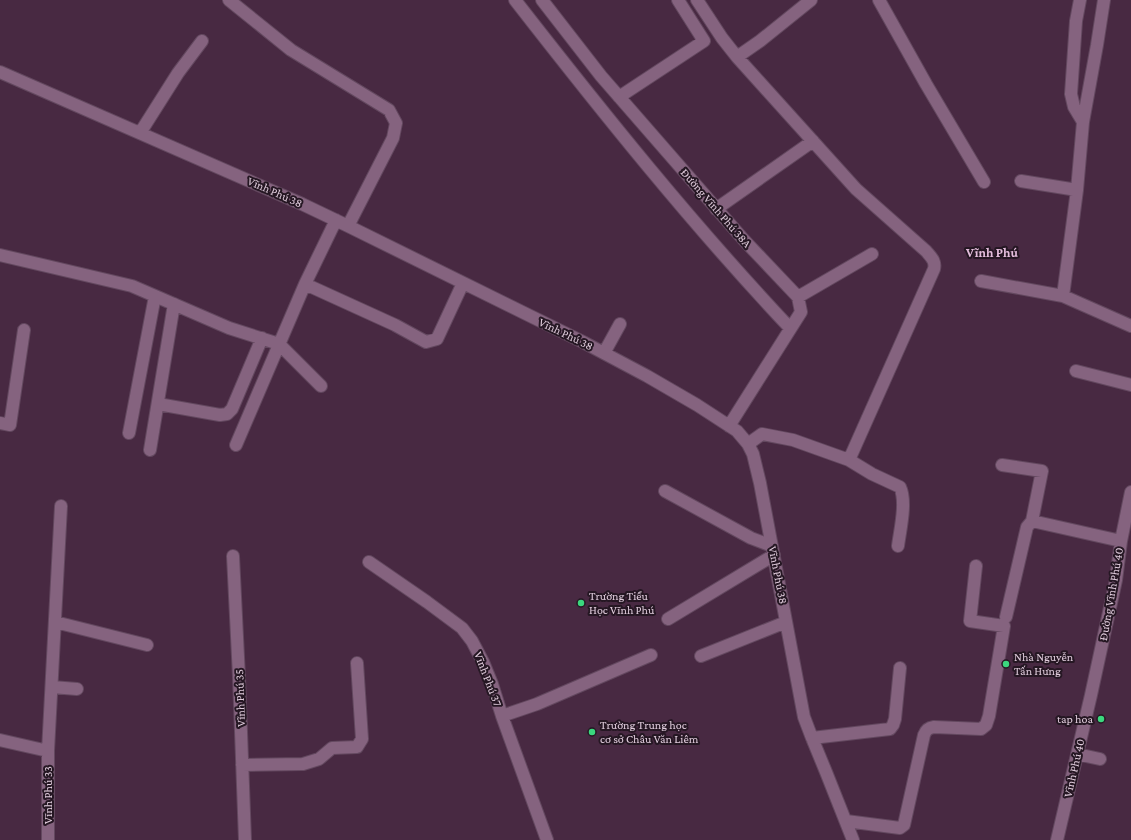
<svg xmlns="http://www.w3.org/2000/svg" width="1131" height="840" font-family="'Crimson Pro',serif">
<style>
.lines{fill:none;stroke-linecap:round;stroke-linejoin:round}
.minor-casing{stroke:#63485f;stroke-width:14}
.minor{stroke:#85637f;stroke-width:12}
.poi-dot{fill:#3bd77e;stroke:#251723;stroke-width:1.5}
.labels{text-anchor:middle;stroke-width:4;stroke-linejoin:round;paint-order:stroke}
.street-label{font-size:12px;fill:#e0ccdc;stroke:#251723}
.poi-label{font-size:12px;fill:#e0ccdc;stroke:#251723;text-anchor:start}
.neighbourhood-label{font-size:13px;font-weight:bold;fill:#e4bddc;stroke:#251723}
</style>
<rect width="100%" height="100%" fill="#482942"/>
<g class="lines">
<defs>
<path id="minor" d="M229,0L291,50L389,110L396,123L393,138L348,226
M515,0C603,113 692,224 790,328
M542,0L601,76L743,239L798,297L801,312L729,426
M697,0L722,38L737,57L760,41L811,0
M879,0L926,84L984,182
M1080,0L1076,21L1071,94L1074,107L1083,122
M737,57L856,189L926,251C931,257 936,261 934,269L849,460L793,440L762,434L748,444
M0,72L302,204L348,226L583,342L647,376L697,405L737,431L748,444L753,454L760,483L804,717L812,738L826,772L853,840
M619,97L704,41L678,0
M140,133L178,73L202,41
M1021,181L1077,190
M716,209L813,141
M0,255L132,286L229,328L279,344L321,386
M981,281L1063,296L1131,326
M305,284L336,220
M1063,296L1077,190L1083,122L1097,45L1104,0
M798,297L872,254
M604,353L620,324
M1076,371L1131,385
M158,404L220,415L227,414L232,409L262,338
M0,423L10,425L24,330
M129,433L155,296
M236,445L305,284L395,325L426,342L437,339L463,283
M150,450L174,304
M849,460L872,474L900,487C907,502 900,530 898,546
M1002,465L1042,471L1032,521
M665,491L751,538L772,546
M233,556L239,677L245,840
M369,562L427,602L462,628L472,641L483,662L492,684L502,716L547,840
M1006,617L1027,527L1032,521L1121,541
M668,619L774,555
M55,622L147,645
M701,656L786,622
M52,687L77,689
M502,716L537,704L651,655
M812,738L890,729L893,725L895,719L900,668
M0,740L48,751V840
M48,751L61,506
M1077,754L1100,759
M242,765L303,764L319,759L332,748L357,747L362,739L357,663
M846,821L900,828L904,825L924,735C926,730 928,728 934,727L981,729L986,725L989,716L1004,626L970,621L976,566
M1057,840L1091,695L1116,580L1121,541L1131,492"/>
</defs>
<!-- minor casing -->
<use href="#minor" class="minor-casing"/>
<!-- minor -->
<use href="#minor" class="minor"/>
</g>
<!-- markers -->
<g class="poi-dot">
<circle cx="581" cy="603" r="4"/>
<circle cx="1006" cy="664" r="4"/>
<circle cx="1101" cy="719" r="4"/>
<circle cx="592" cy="732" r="4"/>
</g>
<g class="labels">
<!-- street labels -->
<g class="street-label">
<text transform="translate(275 192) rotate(24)" y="4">Vĩnh Phú 38</text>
<text transform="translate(716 208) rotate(49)" y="4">Đường Vĩnh Phú 38A</text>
<text transform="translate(566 334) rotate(26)" y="4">Vĩnh Phú 38</text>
<text transform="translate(778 575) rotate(79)" y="4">Vĩnh Phú 38</text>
<text transform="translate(1111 594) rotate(-80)" y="4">Đường Vĩnh Phú 40</text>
<text transform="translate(488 679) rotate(69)" y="4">Vĩnh Phú 37</text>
<text transform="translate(240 698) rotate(-92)" y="4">Vĩnh Phú 35</text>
<text transform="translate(1074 768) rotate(-77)" y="4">Vĩnh Phú 40</text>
<text transform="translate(48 795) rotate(-90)" y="4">Vĩnh Phú 33</text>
</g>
<!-- poi labels -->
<g class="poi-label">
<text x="589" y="600">Trường Tiểu<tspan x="589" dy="14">Học Vĩnh Phú</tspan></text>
<text x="1014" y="661">Nhà Nguyễn<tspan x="1014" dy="14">Tấn Hưng</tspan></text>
<text x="1093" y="723" text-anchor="end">tap hoa</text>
<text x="600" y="729">Trường Trung học<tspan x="600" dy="14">cơ sở Châu Văn Liêm</tspan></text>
</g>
<!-- neighbourhood labels -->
<g class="neighbourhood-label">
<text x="992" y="257">Vĩnh Phú</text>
</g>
</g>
</svg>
